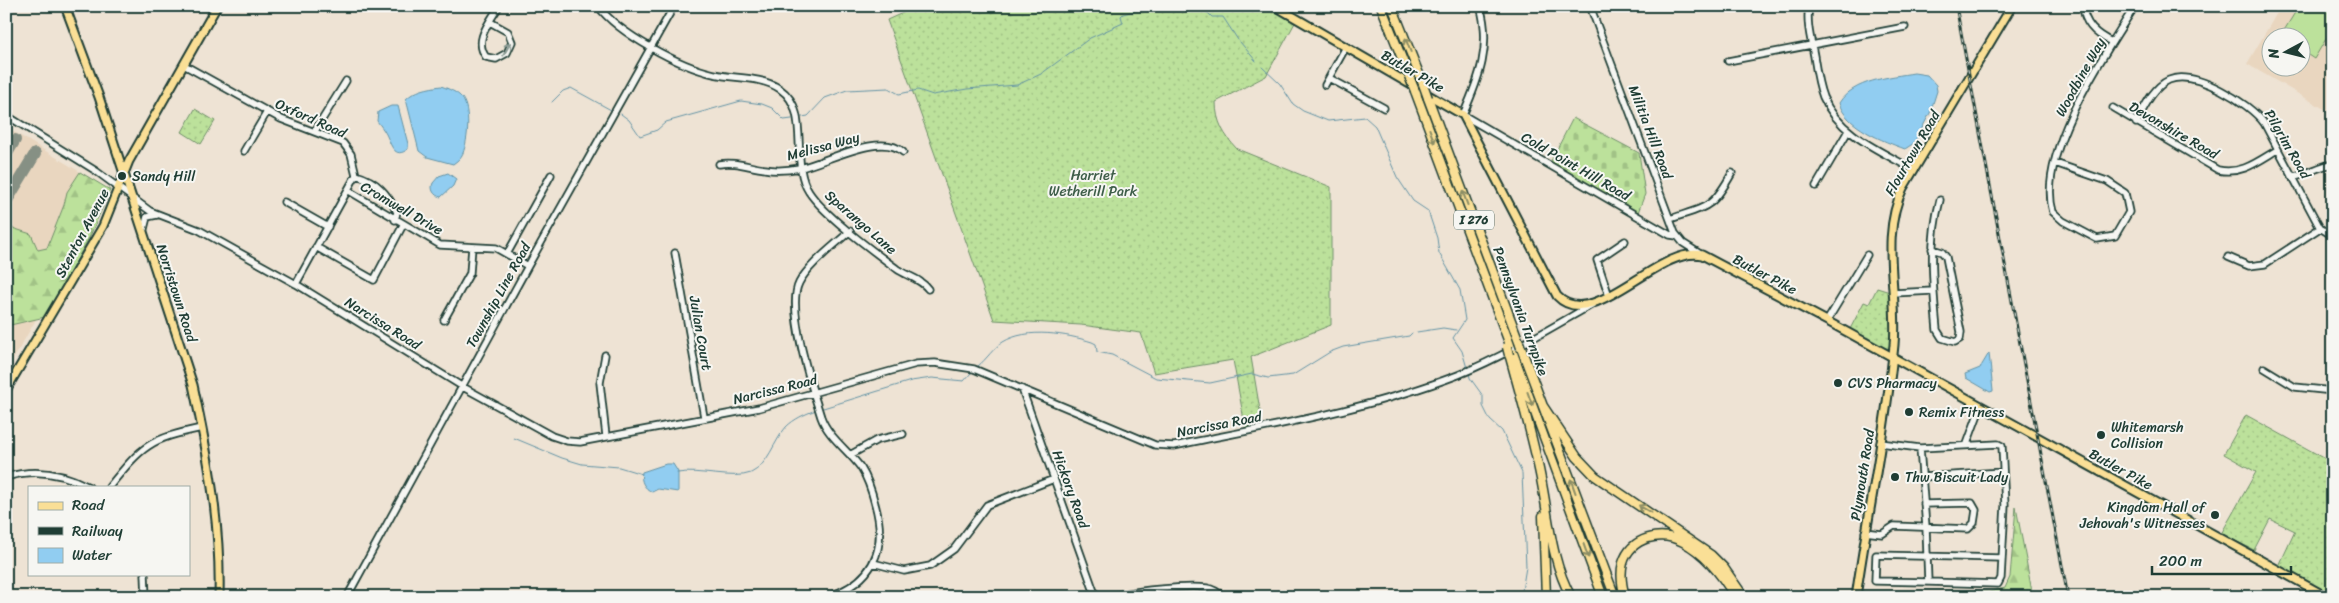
<svg xmlns="http://www.w3.org/2000/svg" width="2339" height="603" font-family="Sriracha,sans-serif">
<style>
.built{fill:#e9d6bf;fill-rule:evenodd}
.grass{fill:url(#grass-dots);stroke:#6e8f68}
.forest{fill:url(#forest-firs);stroke:#6e8f68}
.cemetery{fill:url(#cemetery-stones);stroke:#6e8f68}
.pitch{fill:#bce19b;stroke:#6e8f68}
.water{fill:#91cdf1;stroke:#6393a5}
.lines{fill:none;stroke-linecap:round;stroke-linejoin:round}
.stream{stroke:#6393a5;stroke-width:1}
.taxiway{stroke:#869084;stroke-width:12}
.minor-casing{stroke:#1f3d34;stroke-width:9}
.major-casing{stroke:#1f3d34;stroke-width:11}
.highway-casing{stroke:#1f3d34;stroke-width:11}
.minor{stroke:#f6f6f2;stroke-width:5.5}
.major{stroke:#fadf96;stroke-width:7}
.highway{stroke:#fadf96;stroke-width:8}
.rail-casing{stroke:#1f3d34;stroke-width:3}
.rail{stroke:#f6f6f2;stroke-width:1;stroke-dasharray:4;stroke-linecap:butt}
.highway-bridge-casing{stroke:#1f3d34;stroke-width:11;stroke-linecap:butt}
.highway-bridge{stroke:#fadf96;stroke-width:8}
.oneway{stroke:#8c8e65}
.oneway2{stroke:#8a9a93}
.poi-dot{fill:#1f3d34;stroke:#f6f6f2;stroke-width:2}
.labels{text-anchor:middle;stroke-width:4;stroke-linejoin:round;paint-order:stroke}
.shield{fill:#f6f6f2;stroke:#60746d;stroke-width:1}
.shield-label{font-size:12px;font-weight:bold;fill:#1f3d34}
.street-label{font-size:14px;fill:#1f3d34;stroke:#f6f6f2}
.park-label{font-size:14px;fill:#3e5e49;stroke:#f6f6f2}
.poi-label{font-size:14px;fill:#1f3d34;stroke:#f6f6f2;text-anchor:start}
</style>
<defs>
<pattern id="grass-dots" width="8" height="8" patternUnits="userSpaceOnUse" patternTransform="scale(1.25)"><rect width="8" height="8" fill="#bce19b"/><path d="M2 2h.1M6 6h.1" fill="none" stroke="#a1c286" stroke-width="1.8" stroke-linecap="round"/></pattern>
<pattern id="forest-firs" width="22" height="20" patternUnits="userSpaceOnUse" patternTransform="scale(1.25)"><rect width="22" height="20" fill="#bce19b"/><path d="M5 1l3.5 6h-7zM16 11l3.5 6h-7z" fill="#a1c286"/></pattern>
<pattern id="cemetery-stones" width="16" height="16" patternUnits="userSpaceOnUse" patternTransform="scale(1.25)"><rect width="16" height="16" fill="#bce19b"/><path d="M2 7V4a2 2 0 0 1 4 0v3zM10 15v-3a2 2 0 0 1 4 0v3z" fill="#a1c286"/></pattern>
</defs>
<rect width="100%" height="100%" fill="#eee3d4"/>
<filter id="ink" filterUnits="userSpaceOnUse"><feTurbulence type="fractalNoise" baseFrequency=".02" numOctaves="2"/><feDisplacementMap in="SourceGraphic" scale="10" xChannelSelector="R" yChannelSelector="G"/><feConvolveMatrix kernelMatrix="1 2 1 2 8 2 1 2 1" color-interpolation-filters="sRGB"/></filter>
<g filter="url(#ink)">
<!-- built -->
<path class="built" d="M2281,6H2333V114L2247,64ZM2272,38H2302V68H2272Z
M6,127L110,190L6,372Z"/>
<!-- grass -->
<path class="grass" d="M918,6H1275L1297,19L1266,76L1216,102C1216,122 1224,135 1237,149L1331,187V325L1251,357L1263,428L1246,431L1233,360L1154,373L1141,333L1081,325L994,320L887,20Z
M195,109L215,121L201,144L182,132Z
M1877,288L1893,293V358L1848,333L1864,302L1869,304Z
M2246,415L2333,463V595L2279,566L2295,531L2270,519L2254,550L2221,534L2256,472L2224,454Z"/>
<!-- forest -->
<path class="forest" d="M80,172L110,190L90,236L45,317L6,326V226L31,234L38,250L47,248L64,205L67,192Z
M2016,507L2033,597H1949L1952,590L1989,592L2005,588L2010,577Z"/>
<!-- cemetery -->
<path class="cemetery" d="M1573,118L1639,153L1645,194L1637,215L1549,165Z"/>
<!-- pitch -->
<path class="pitch" d="M2299,6H2333V27L2314,59L2302,51V38L2280,37Z"/>
<!-- water -->
<path class="water" d="M1914,73L1927,75L1936,85L1937,91L1930,113L1914,143L1905,149C1883,141 1846,127 1839,103C1853,80 1890,77 1914,73Z
M441,86C449,89 457,92 462,98C471,110 468,140 463,153C461,158 457,161 453,164L427,157L419,151L406,99C415,90 428,88 441,86Z
M391,106H398L408,144V149C394,160 391,144 386,134C384,130 380,125 377,121L378,112Z
M448,173L456,179L453,186L441,197C434,196 430,189 433,183L439,176Z
M1989,353L1993,391L1990,392L1966,378L1965,374L1980,368Z
M666,464H673L678,472V492L658,489L652,492C644,488 640,481 642,472Z"/>
<g class="lines">
<!-- stream -->
<path class="stream" d="M1191,6L1208,13L1212,17H1223L1238,40
M1240,42L1256,61
M1262,67L1280,84L1293,104L1303,111L1328,121L1365,117L1375,126L1397,177L1413,201L1428,211L1437,238L1439,253L1460,290L1465,320L1453,338L1462,351L1467,368
M552,102L563,91L571,88L611,110
M621,114L629,120L640,136L657,130L666,122L741,101L762,104L772,108L784,120L792,119
M802,117L808,116L825,98L847,90L888,88L899,94L918,90L933,95L967,89L1017,85L1041,74L1090,38L1123,23L1121,16L1123,14L1152,6
M1417,332L1443,328L1456,330
M978,366C987,359 993,348 1003,342C1027,327 1067,334 1092,342L1096,344L1097,352L1112,355L1156,378L1210,383L1252,374L1268,378L1293,375L1330,352L1343,347L1409,336L1412,333
M1469,372L1470,378L1483,396V406L1490,420L1502,431L1522,473L1526,567L1521,597
M820,409L911,381L932,378L964,381L971,373
M514,438L562,458L582,464L619,467L642,474
M677,473C698,469 734,480 751,473C768,465 774,441 786,427C794,419 805,414 816,410
M1522,593L1526,597"/>
<!-- taxiway -->
<path class="taxiway" d="M6,155L15,140
M6,202L35,154"/>
<defs>
<path id="minor" d="M598,6C619,34 679,66 714,74C735,79 761,76 780,89C812,111 789,162 809,192C824,215 873,251 897,269C907,276 921,279 928,289
M1480,6C1492,46 1479,79 1463,115L1670,235L1677,236
M1590,6L1675,233L1683,243L1702,255
M1809,6C1806,22 1811,40 1814,56C1816,69 1818,84 1823,97C1839,135 1881,151 1914,170
M2083,6C2084,25 2097,35 2112,42
M2206,6H2228
M490,22L508,32L512,42L507,53L496,59L486,57C473,40 490,22 499,6
M1728,61L1905,27
M184,65L281,119L343,143L351,154L356,175L296,284
M1329,78L1384,108
M1325,85L1346,47
M2113,108L2218,170C2241,175 2257,162 2277,150
M6,115L96,171L150,211L199,230L296,284L463,387L552,436L567,441L580,442L759,408L916,364L935,363L974,369L1155,445L1174,446C1270,426 1367,410 1458,375C1505,356 1549,329 1593,304
M2136,123C2144,108 2153,87 2169,80C2195,69 2249,103 2264,123L2320,228L2333,236
M315,131L346,81
M244,151L267,112
M2055,163L2107,181L2125,193L2129,212L2115,236L2097,239L2063,221L2053,212C2036,154 2104,55 2135,6
M719,164C735,161 749,167 765,169C776,171 789,170 800,168C825,163 881,131 903,152
M356,175C377,181 387,193 397,212L395,220
M2292,176C2307,175 2318,166 2333,164
M1816,186L1848,131
M349,191L440,245L496,248L528,266
M284,202L328,227
M1670,219C1708,206 1712,209 1732,173
M144,229L147,217L157,215
M316,247L374,280L403,225
M1932,249L1942,252L1946,257L1961,332L1960,339L1955,342L1942,338L1937,330C1933,286 1928,243 1940,200
M675,253L704,417
M507,254L551,175
M2228,257L2249,266L2265,264L2320,228
M1893,293L1933,291
M1609,296L1597,260L1625,241
M444,320L470,273L472,247
M1827,321L1867,255
M605,355L600,383L606,436
M2264,368L2295,387L2333,391
M1022,389L1096,597
M1880,443L1920,448L1998,444L2002,446L2005,505L2001,578L1998,584L1928,582L1926,527L1920,448
M1967,444L1981,406
M850,455L877,440L903,434
M6,477C35,468 63,473 89,487
M1922,477L2003,472
M109,487C143,445 149,439 202,428
M1865,532L1882,534L1894,526L1968,529L1974,523L1976,510L1972,503L1924,504
M873,563L904,571L930,566L954,549L987,505L1054,479
M145,574L146,597
M1928,582L1875,581L1876,555L2001,558
M347,597L528,266L674,6
M827,597C873,582 888,550 875,504C872,492 868,479 861,468C849,451 828,437 821,417C812,389 786,308 799,283C808,265 835,245 850,231
M1110,597C1129,591 1188,585 1207,588C1213,589 1219,593 1224,597"/>
<path id="major" d="M65,6L99,97L193,385C208,454 221,526 219,597
M1275,6L1463,115L1557,296C1593,334 1658,245 1702,255L1827,321L2327,597
M6,390L103,226L129,161L217,6
M1856,597C1868,513 1886,429 1894,345C1899,292 1879,239 1903,188L2012,6"/>
<path id="highway" d="M1381,6L1409,76
M1392,6L1423,84
M1415,91L1510,345
M1428,98L1519,342
M1521,348L1615,597
M1513,353L1603,597
M1510,357C1521,397 1533,438 1541,479C1549,518 1551,561 1571,597
M1543,406L1577,457L1595,476L1711,555L1724,568L1744,597
M1543,516L1546,597
M1625,597C1622,586 1620,573 1623,563C1631,537 1661,530 1683,542C1706,554 1722,575 1735,597"/>
</defs>
<!-- minor casing -->
<use href="#minor" class="minor-casing"/>
<!-- major casing -->
<use href="#major" class="major-casing"/>
<!-- highway casing -->
<use href="#highway" class="highway-casing"/>
<!-- minor -->
<use href="#minor" class="minor"/>
<!-- major -->
<use href="#major" class="major"/>
<!-- highway -->
<use href="#highway" class="highway"/>
<defs>
<path id="rail" d="M1956,6L2068,597"/>
</defs>
<!-- rail casing -->
<use href="#rail" class="rail-casing"/>
<!-- rail -->
<use href="#rail" class="rail"/>
<defs>
<path id="highway-bridge" d="M1409,76L1415,91
M1423,84L1428,98
M1519,342L1521,348
M1507,347L1509,355"/>
</defs>
<!-- highway-bridge casing -->
<use href="#highway-bridge" class="highway-bridge-casing"/>
<!-- highway-bridge -->
<use href="#highway-bridge" class="highway-bridge"/>
</g>
<!-- one-way arrows -->
<defs><path id="oneway-shaft" d="M-6 0H5M1.5-3L5.5 0L1.5 3" fill="none" stroke-width="1.6" stroke-linecap="round" stroke-linejoin="round" transform="scale(1.25)"/></defs>
<g class="oneway">
<use href="#oneway-shaft" transform="translate(1408 45) rotate(-111)"/>
<use href="#oneway-shaft" transform="translate(1432 136) rotate(70)"/>
<use href="#oneway-shaft" transform="translate(1465 198) rotate(-110)"/>
<use href="#oneway-shaft" transform="translate(1530 399) rotate(70)"/>
<use href="#oneway-shaft" transform="translate(1573 486) rotate(-110)"/>
<use href="#oneway-shaft" transform="translate(1645 509) rotate(-149)"/>
<use href="#oneway-shaft" transform="translate(1586 551) rotate(70)"/>
</g>
<use class="oneway2" href="#oneway-shaft" transform="translate(507 49) rotate(-60)"/>
</g>
<!-- markers -->
<g class="poi-dot">
<circle cx="122" cy="176" r="5"/>
<circle cx="1838" cy="383" r="5"/>
<circle cx="1909" cy="412" r="5"/>
<circle cx="2101" cy="435" r="5"/>
<circle cx="1895" cy="477" r="5"/>
<circle cx="2215" cy="515" r="5"/>
</g>
<g class="labels">
<!-- shield labels -->
<rect class="shield" x="1454" y="210.5" width="40" height="19" rx="4"/>
<g class="shield-label">
<text x="1474" y="224">I 276</text>
</g>
<!-- street labels -->
<g class="street-label">
<text transform="translate(1413 71) rotate(30)" y="5">Butler Pike</text>
<text transform="translate(2080 77) rotate(-61)" y="5">Woodbine Way</text>
<text transform="translate(311 118) rotate(24)" y="5">Oxford Road</text>
<text transform="translate(2174 130) rotate(30)" y="5">Devonshire Road</text>
<text transform="translate(1651 132) rotate(69)" y="5">Militia Hill Road</text>
<text transform="translate(2288 144) rotate(60)" y="5">Pilgrim Road</text>
<text transform="translate(823 146) rotate(-15)" y="5">Melissa Way</text>
<text transform="translate(1912 153) rotate(-60)" y="5">Flourtown Road</text>
<text transform="translate(1576 166) rotate(30)" y="5">Cold Point Hill Road</text>
<text transform="translate(402 208) rotate(30)" y="5">Cromwell Drive</text>
<text transform="translate(861 222) rotate(41)" y="5">Sparango Lane</text>
<text transform="translate(82 233) rotate(-62)" y="5">Stenton Avenue</text>
<text transform="translate(1765 274) rotate(28)" y="5">Butler Pike</text>
<text transform="translate(177 293) rotate(72)" y="5">Norristown Road</text>
<text transform="translate(498 295) rotate(-61)" y="5">Township Line Road</text>
<text transform="translate(1521 311) rotate(70)" y="5">Pennsylvania Turnpike</text>
<text transform="translate(383 323) rotate(32)" y="5">Narcissa Road</text>
<text transform="translate(701 333) rotate(80)" y="5">Julian Court</text>
<text transform="translate(775 389) rotate(-14)" y="5">Narcissa Road</text>
<text transform="translate(1219 424) rotate(-11)" y="5">Narcissa Road</text>
<text transform="translate(2121 469) rotate(29)" y="5">Butler Pike</text>
<text transform="translate(1862 475) rotate(-81)" y="5">Plymouth Road</text>
<text transform="translate(1071 489) rotate(70)" y="5">Hickory Road</text>
</g>
<!-- park labels -->
<g class="park-label">
<text x="1093" y="180">Harriet<tspan x="1093" dy="16">Wetherill Park</tspan></text>
</g>
<!-- poi labels -->
<g class="poi-label">
<text x="132" y="181">Sandy Hill</text>
<text x="1848" y="388">CVS Pharmacy</text>
<text x="1919" y="417">Remix Fitness</text>
<text x="2111" y="432">Whitemarsh<tspan x="2111" dy="16">Collision</tspan></text>
<text x="1905" y="482">Thw Biscuit Lady</text>
<text x="2205" y="512" text-anchor="end">Kingdom Hall of<tspan x="2205" dy="16">Jehovah's Witnesses</tspan></text>
</g>
</g>
<!-- margin -->
<rect width="2339" height="603" fill="none" stroke="#f6f6f2" stroke-width="25"/>
<rect x="12" y="12" width="2314" height="578" fill="none" stroke="#1f3d34" stroke-width="2" filter="url(#ink)"/>
<!-- legend -->
<rect x="28" y="486" width="162" height="90" fill="#f6f6f2" stroke="#a0aca6"/>
<rect x="38" y="502" width="25" height="8" fill="#fadf96" stroke="#a0aca6"/>
<text x="72" y="510" font-size="15" fill="#1f3d34">Road</text>
<rect x="38" y="527" width="25" height="8" fill="#1f3d34" stroke="#a0aca6"/>
<text x="72" y="536" font-size="15" fill="#1f3d34">Railway</text>
<rect x="38" y="548" width="25" height="15" fill="#91cdf1" stroke="#a0aca6"/>
<text x="72" y="560" font-size="15" fill="#1f3d34">Water</text>
<!-- north arrow -->
<g transform="translate(2286 52) rotate(263)"><circle r="24" fill="#f6f6f2" stroke="#a0aca6"/>
<path d="M0-4L9 19L0 12L-9 19Z" fill="#1f3d34"/>
<text y="-8" font-size="14" font-weight="bold" text-anchor="middle" fill="#1f3d34">N</text>
</g>
<!-- scale -->
<path d="M2152 566v8h139v-8" fill="none" stroke="#1f3d34" stroke-width="2.5"/>
<text x="2159" y="566" font-size="15" fill="#1f3d34" stroke="#f6f6f2" stroke-width="4" paint-order="stroke">200 m</text>
</svg>
